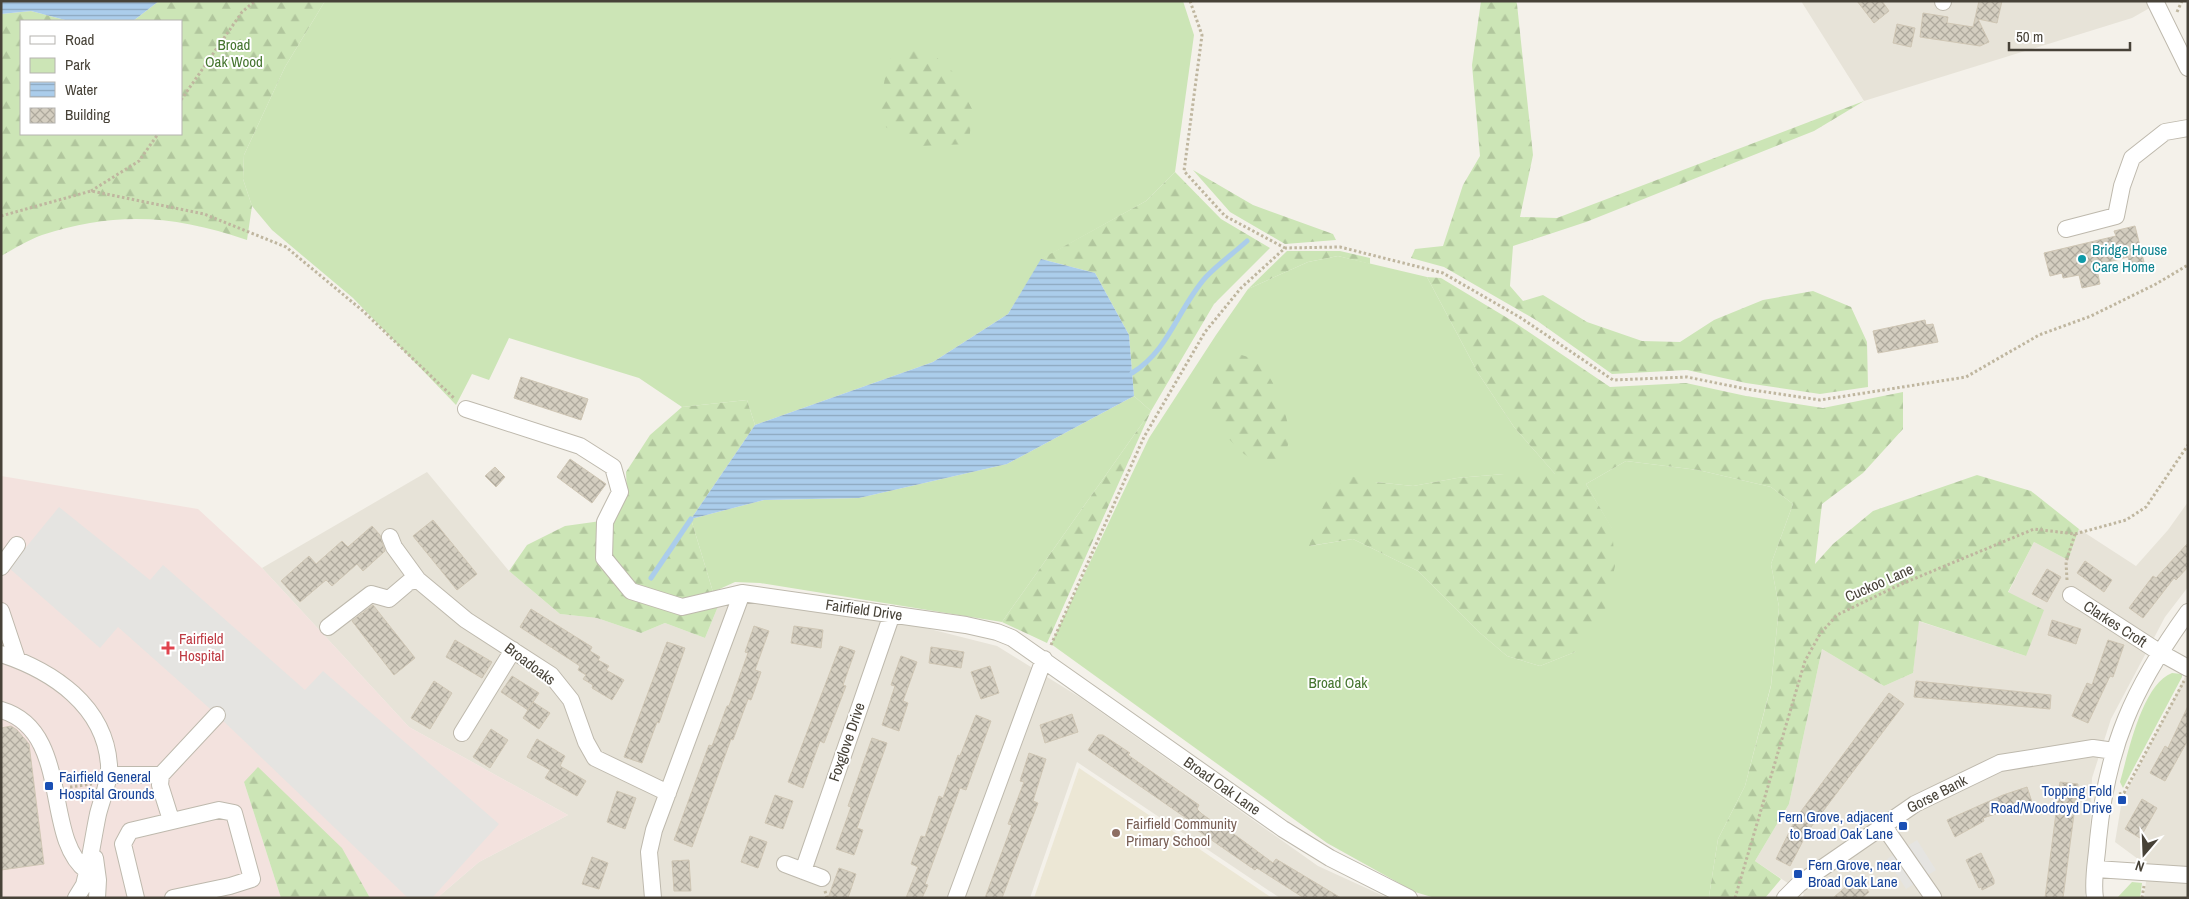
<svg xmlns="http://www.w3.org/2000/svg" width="2189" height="899" font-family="'Archivo Narrow',sans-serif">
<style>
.residential{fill:#e7e3d8}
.education{fill:#ece7d5}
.medical{fill:#f3e2de}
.green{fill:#cce5b6}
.forest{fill:url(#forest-firs)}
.parking{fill:#e5e4e1}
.water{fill:url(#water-rules)}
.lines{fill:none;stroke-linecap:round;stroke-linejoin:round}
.stream{stroke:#abcdeb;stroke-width:5}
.building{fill:url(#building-cross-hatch);stroke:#cfc6b4}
.minor-casing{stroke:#beb9ad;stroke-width:18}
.path{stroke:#bfb69f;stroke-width:3;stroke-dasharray:2.5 2.5;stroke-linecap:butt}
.minor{stroke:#fff;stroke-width:16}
.culture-dot{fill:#0f9aa8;stroke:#fff;stroke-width:2}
.health-dot{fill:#e0444e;stroke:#fff;stroke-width:2}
.transit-dot{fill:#1a4fb4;stroke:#fff;stroke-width:2}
.education-dot{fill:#8d6e63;stroke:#fff;stroke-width:2}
.labels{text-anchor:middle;stroke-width:4;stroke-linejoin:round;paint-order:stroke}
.park-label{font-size:15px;fill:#45752f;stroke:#fff}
.culture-label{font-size:15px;fill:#0d838f;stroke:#fff;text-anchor:start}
.street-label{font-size:15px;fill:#474238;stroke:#fff}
.health-label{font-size:15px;fill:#be3a42;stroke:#fff;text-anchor:start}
.transit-label{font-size:15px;fill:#164399;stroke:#fff;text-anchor:start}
.education-label{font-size:15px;fill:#785e54;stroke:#fff;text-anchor:start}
</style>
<defs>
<pattern id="forest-firs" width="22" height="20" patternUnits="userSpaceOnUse" patternTransform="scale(1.25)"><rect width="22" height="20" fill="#cce5b6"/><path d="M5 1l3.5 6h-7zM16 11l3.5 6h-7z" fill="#b1c69d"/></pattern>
<pattern id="water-rules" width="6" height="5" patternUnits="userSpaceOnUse" patternTransform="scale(1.25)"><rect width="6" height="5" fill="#abcdeb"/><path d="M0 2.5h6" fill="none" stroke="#8da8bf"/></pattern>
<pattern id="building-cross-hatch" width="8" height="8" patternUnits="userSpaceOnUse" patternTransform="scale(1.25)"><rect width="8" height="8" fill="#d4cec0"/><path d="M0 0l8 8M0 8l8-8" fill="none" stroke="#aea99d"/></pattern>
</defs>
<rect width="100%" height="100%" fill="#f4f1ea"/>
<!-- residential -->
<path class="residential" d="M1801,1H2162L2132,18L1864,101Z
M427,472L509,571L560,614L597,618L641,633L665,623L705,638L719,604L746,601L910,624L997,646L1081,698L1318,866L1388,898H1280L1077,762L1030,898H437L479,862L568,815L409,727L262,568Z
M2188,502V587L2165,617L2111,719L2092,778L2088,886L2084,898H1802L1804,894L1755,861L1789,804L1822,649L1884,686L1913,673L1918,621L2026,656L2008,593L2034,542L2068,560L2079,529L2136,566L2168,530Z
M2188,671V898H2144L2146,882L2138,859L2115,842L2122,800Z"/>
<!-- education -->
<path class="education" d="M1079,768L1272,898H1034Z"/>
<!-- medical -->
<path class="medical" d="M1,476L198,509L262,568L409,727L568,815L479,862L437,898H370L341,848L244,782L281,898H1Z"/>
<!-- green -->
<path class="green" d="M325,1H1183L1194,35L1175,172L1146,201L1042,259L1008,314L933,362L755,425L747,400L682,407L639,378L509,338L489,380L472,374L456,405L353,298L272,230L252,206L243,179L244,155L285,67Z
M1338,256L1427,277L1478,373L1514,427L1556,475L1504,474L1457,478L1413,486L1375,482L1310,546L1353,539L1418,571L1479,632L1507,656L1540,666L1575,652L1612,529L1586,484L1626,461L1698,470L1771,487L1793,504L1771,564L1779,607L1771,685L1745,786L1718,839L1709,896L1711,898H1435L1415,892L1327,843L1051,644L1149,438L1216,335L1248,289L1308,262Z
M1134,396L1151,411L1002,622L760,583L735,582L713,592L691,519L764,500L859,498L1007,464Z
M2172,673L2182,674V677L2123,788L2120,782C2128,754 2142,684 2172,673Z
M2132,882L2142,883L2140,898H2117Z"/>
<!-- forest -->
<path class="forest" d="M159,1H325L285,67L244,155L243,179L252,206L247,240C175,215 115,211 42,235C28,240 14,249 1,256V14L31,11L69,21H21V134H181V21H133Z
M1481,1H1516L1517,4L1533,155L1520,217L1557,218L1864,101L1814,131L1586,222L1513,246L1510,286L1523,301L1543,295L1587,322L1642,341L1680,342L1714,320L1763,300L1813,291L1851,307L1867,342L1868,387L1820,394L1746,383L1687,370L1612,374L1536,320L1444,267L1411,258L1415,249L1443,246L1463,185L1480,156L1472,65Z
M906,46L927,49L953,72L972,109L969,144L919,146L877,122L888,61Z
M1193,170L1253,205L1333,234L1336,240L1285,244L1230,212Z
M1175,172L1221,219L1270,248L1214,304L1151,411L1047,643L1002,622L1151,411L1134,396L1129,335L1095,273L1041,259L1146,201Z
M1287,251H1340L1370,258V264L1338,256L1308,262L1248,289Z
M1427,277L1441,278L1514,322L1610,387L1686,383L1746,396L1823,408L1903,392V429L1863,473L1822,504L1815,564L1833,544L1873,511L1977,475L2031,491L2079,529L2068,560L2034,542L2008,592L2044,610L2026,656L1919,621L1913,673L1884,686L1822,649L1789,804L1755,861L1781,879L1765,898H1711L1709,896L1718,839L1745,786L1771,686L1779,607L1771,564L1793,504L1771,487L1698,470L1626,461L1586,484L1612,528L1615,566L1603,620L1575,652L1540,666L1507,656L1479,632L1418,571L1353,539L1309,546L1335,472L1375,482L1413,486L1457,478L1504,474H1555L1514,427L1478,373Z
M1237,354C1247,356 1254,359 1261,366C1275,380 1291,421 1289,441C1288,447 1284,454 1282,459C1272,463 1263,464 1252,459C1240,454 1216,426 1213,412C1208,395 1213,375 1222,360Z
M747,400L755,425L691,519L713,592L681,601L635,588L611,557L610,525L627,495L626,472L650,435L682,407Z
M601,521L599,560L629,595L719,604L705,638L665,623L641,633L597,618L560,614L509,571L527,545L565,526Z
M258,767L342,848L370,898H281L244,782Z"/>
<!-- parking -->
<path class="parking" d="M59,507L150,580L163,565L305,690L323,671L499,824L432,898H408L217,715L118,627L100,648L9,568Z
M1917,840L1936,870L1906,889L1887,859Z"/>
<!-- water -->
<path class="water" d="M1,1H159L133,21H69L31,11L1,14Z
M1041,259L1095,273L1129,335L1134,396L1007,464L859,498L764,500L691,519L755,425L933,362L1008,314Z"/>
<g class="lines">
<!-- stream -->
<path class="stream" d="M1132,373C1169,351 1178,308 1206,277C1218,264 1234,253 1247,241
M651,578L691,519"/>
</g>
<!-- building -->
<path class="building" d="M1857,1H1882L1889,11L1874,23Z
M1979,1H2002L1997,23L1978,19L1989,42L1980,46L1920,37L1923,13L1948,17L1947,23L1973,27Z
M1897,24L1915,28L1911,47L1893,43Z
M2135,226L2144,262L2130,265L2128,257L2096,265L2100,284L2082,288L2079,275L2063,278L2062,273L2050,276L2044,253L2116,236L2114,231Z
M1925,320L1926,325L1933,324L1938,342L1878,353L1873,331Z
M521,377L588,399L581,420L514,398Z
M570,459L606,484L592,503L557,477Z
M495,467L505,477L496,487L485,476Z
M433,520L477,574L457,590L413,536Z
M372,526L380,535L385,551L363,571L357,564L332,586L326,580L300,602L281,581L309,556L316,564L342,541L348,547Z
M2188,543V567L2176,580L2174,578L2143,618L2129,608L2153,576L2156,578Z
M2085,561L2112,580L2104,592L2077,573Z
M2047,569L2061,577L2047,602L2032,594Z
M373,605L415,658L394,675L352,621Z
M531,609L592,647L590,651L600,657L598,660L609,666L606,670L624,680L612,700L592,688L593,685L583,679L586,675L578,670L580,666L520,627Z
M2052,620L2081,629L2076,644L2048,635Z
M754,626L769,631L755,670L761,672L751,700L748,699L733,740L731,739L692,847L674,840L709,745L712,746L727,706H729L748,653L745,652Z
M794,626L823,630L821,648L791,643Z
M455,640L492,662L482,678L446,657Z
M2108,640L2124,645L2113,677L2110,676L2088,723L2072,716L2087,683L2092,685Z
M667,642L685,648L659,723L657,722L642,763L624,757Z
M840,646L855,651L843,685L846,686L824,743L820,741L803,788L788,782Z
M931,647L964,652L961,668L929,663Z
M901,656L917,662L903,701L908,703L899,731L882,725L895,686L891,685Z
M990,666L999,693L981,699L971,672Z
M512,676L539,693L528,710L501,692Z
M434,681L452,693L430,729L411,718Z
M1916,681L2051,695L2050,709L1914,697Z
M1889,693L1904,704L1808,831L1790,866L1776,859L1796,818Z
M533,702L550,713L539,729L523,718Z
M2188,706V740L2165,781L2150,773L2165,746L2168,748Z
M1072,714L1078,732L1045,743L1040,725Z
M976,715L991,721L966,790L960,788L925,884L928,885L922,898H906L918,867L911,864L921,836L925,837L939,796L943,798L958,755L960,756Z
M11,726L17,730L29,744L44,864L1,870V728Z
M491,729L508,740L490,768L473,757Z
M1098,735H1103L1130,753L1128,755L1199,805L1197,809L1202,814L1222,828L1223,826L1273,863L1276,859L1341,898H1304L1257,868L1255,870L1187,823L1189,820L1088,750Z
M872,738L887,743L857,828L863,830L854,855L836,849L851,807L848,806Z
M537,739L565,756L560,766L586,781L577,796L545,778L550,770L527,757Z
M1029,753L1046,759L1033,801L1038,803L1002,898H985L1012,825L1008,824L1024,782L1020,781Z
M2060,782L2078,784L2071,837L2063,898H2045Z
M2027,787L2032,802L1983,818L1984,821L1955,837L1947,820L2003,795Z
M617,791L636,798L625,829L607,822Z
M775,795L793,801L783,829L765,823Z
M2142,799L2157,808L2140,838L2125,829Z
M750,836L767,842L758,868L741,862Z
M1981,853L1994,880V884L1982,890L1981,887L1979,888L1966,860Z
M592,857L608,863L599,889L582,884Z
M689,860L691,891H674L672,861Z
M839,868L856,874L848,898H828Z
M1857,877L1869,892L1862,898H1833Z"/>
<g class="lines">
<defs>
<path id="minor" d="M1943,1V2
M2155,1L2188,68
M2066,229L2116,216L2122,186L2132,158L2165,132L2188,128
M466,409L580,446L613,467L620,492L605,522L604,558L631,591L682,607L742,593
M390,537L394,547L418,580
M1,567L17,545
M2071,595L2159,652L2188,668
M1,611L17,659
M328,627L371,594L389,599L409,582L418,580L466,620L551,675L571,700L586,742L595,758L668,793
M1,654C53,671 105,706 109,765C110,781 102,798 98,814C93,838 90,862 84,885L76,898
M1,710C73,731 42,838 87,871
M462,733L513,650
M108,775H161L217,715
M161,775L160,785L171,820
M1883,825L1933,897
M95,858L98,880L97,898
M785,864L822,878
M2096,869L2188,875
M803,871L892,614
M136,898L123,844L130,831L219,810L234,813L252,879L230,886L173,898
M653,898L649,852L654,830L742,593L966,625L997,632L1012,638L1283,829L1330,858L1409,898
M956,898L1044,659
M1785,898L1799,884L1915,804L2000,763L2093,748L2114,751
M2095,898C2092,880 2097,858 2098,840C2107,746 2133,688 2188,612"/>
</defs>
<!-- minor casing -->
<use href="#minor" class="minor-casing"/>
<!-- path -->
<path class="path" d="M1190,1L1202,35L1184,171L1225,216L1285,248
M2177,12L2182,1
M181,100L242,12L255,1
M91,191L139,161L158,134
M1,216L91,191L204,214L286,247L363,311L455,399
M2067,580L2066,562L2075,534
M1051,645L1144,437L1205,332L1241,288L1285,248L1340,247L1443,273L1521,318L1613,380L1687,377L1746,389L1820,400L1966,377L2039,335L2091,316L2156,284L2188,265
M70,787L92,784
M2119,794L2124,793L2184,681
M825,891L827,898
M1735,898L1805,661L1820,634L1837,615L1899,585L2034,529L2075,534L2126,520L2146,507L2188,445
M2142,898L2144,886"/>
<!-- minor -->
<use href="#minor" class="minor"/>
</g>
<!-- markers -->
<circle class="culture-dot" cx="2082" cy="259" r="5"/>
<path class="health-dot" d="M165.5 640.5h5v5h5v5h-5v5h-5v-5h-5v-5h5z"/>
<g class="transit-dot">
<rect x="44" y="781" width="10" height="10" rx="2.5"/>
<rect x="2117" y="795" width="10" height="10" rx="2.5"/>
<rect x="1898" y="821" width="10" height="10" rx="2.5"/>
<rect x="1793" y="869" width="10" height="10" rx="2.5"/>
</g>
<circle class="education-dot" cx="1116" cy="833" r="5"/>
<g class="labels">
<!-- park labels -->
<g class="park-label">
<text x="234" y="50">Broad<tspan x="234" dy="17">Oak Wood</tspan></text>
<text x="1338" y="688">Broad Oak</text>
</g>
<!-- culture labels -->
<g class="culture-label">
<text x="2092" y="255">Bridge House<tspan x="2092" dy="17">Care Home</tspan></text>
</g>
<!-- street labels -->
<g class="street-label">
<text transform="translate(1879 583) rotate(-24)" y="5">Cuckoo Lane</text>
<text transform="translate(864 610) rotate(8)" y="5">Fairfield Drive</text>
<text transform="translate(2115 624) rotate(33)" y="5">Clarkes Croft</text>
<text transform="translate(530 664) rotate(37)" y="5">Broadoaks</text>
<text transform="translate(847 742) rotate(-71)" y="5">Foxglove Drive</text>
<text transform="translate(1222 786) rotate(35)" y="5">Broad Oak Lane</text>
<text transform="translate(1937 794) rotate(-27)" y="5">Gorse Bank</text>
</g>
<!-- health labels -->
<g class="health-label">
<text x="179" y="644">Fairfield<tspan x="179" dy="17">Hospital</tspan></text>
</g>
<!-- transit labels -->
<g class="transit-label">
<text x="59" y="782">Fairfield General<tspan x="59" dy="17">Hospital Grounds</tspan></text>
<text x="2112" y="796" text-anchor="end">Topping Fold<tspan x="2112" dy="17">Road/Woodroyd Drive</tspan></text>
<text x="1893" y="822" text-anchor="end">Fern Grove, adjacent<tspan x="1893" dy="17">to Broad Oak Lane</tspan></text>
<text x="1808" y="870">Fern Grove, near<tspan x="1808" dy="17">Broad Oak Lane</tspan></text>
</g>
<!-- education labels -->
<g class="education-label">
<text x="1126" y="829">Fairfield Community<tspan x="1126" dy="17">Primary School</tspan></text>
</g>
</g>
<!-- border -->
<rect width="2189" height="899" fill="none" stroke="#474238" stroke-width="5"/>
<!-- legend -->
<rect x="20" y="20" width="162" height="115" fill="#ffffff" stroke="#b5b3af"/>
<rect x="30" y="36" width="25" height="8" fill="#ffffff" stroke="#b5b3af"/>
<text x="65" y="45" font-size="15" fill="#474238">Road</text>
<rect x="30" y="58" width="25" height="15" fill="#cce5b6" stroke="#b5b3af"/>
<text x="65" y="70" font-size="15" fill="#474238">Park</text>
<rect x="30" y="82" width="25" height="15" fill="url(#water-rules)" stroke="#b5b3af"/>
<text x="65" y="95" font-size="15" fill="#474238">Water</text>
<rect x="30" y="108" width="25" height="15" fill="url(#building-cross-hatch)" stroke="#b5b3af"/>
<text x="65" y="120" font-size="15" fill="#474238">Building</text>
<!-- north arrow -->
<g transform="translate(2144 854) rotate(199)" stroke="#ffffff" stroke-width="4" paint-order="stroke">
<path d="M0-4L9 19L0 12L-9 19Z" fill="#474238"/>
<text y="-8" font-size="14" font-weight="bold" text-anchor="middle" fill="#474238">N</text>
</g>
<!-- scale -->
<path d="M2009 42v8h121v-8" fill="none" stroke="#474238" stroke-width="2.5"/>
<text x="2016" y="42" font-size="15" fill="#474238" stroke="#ffffff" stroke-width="4" paint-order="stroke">50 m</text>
</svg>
